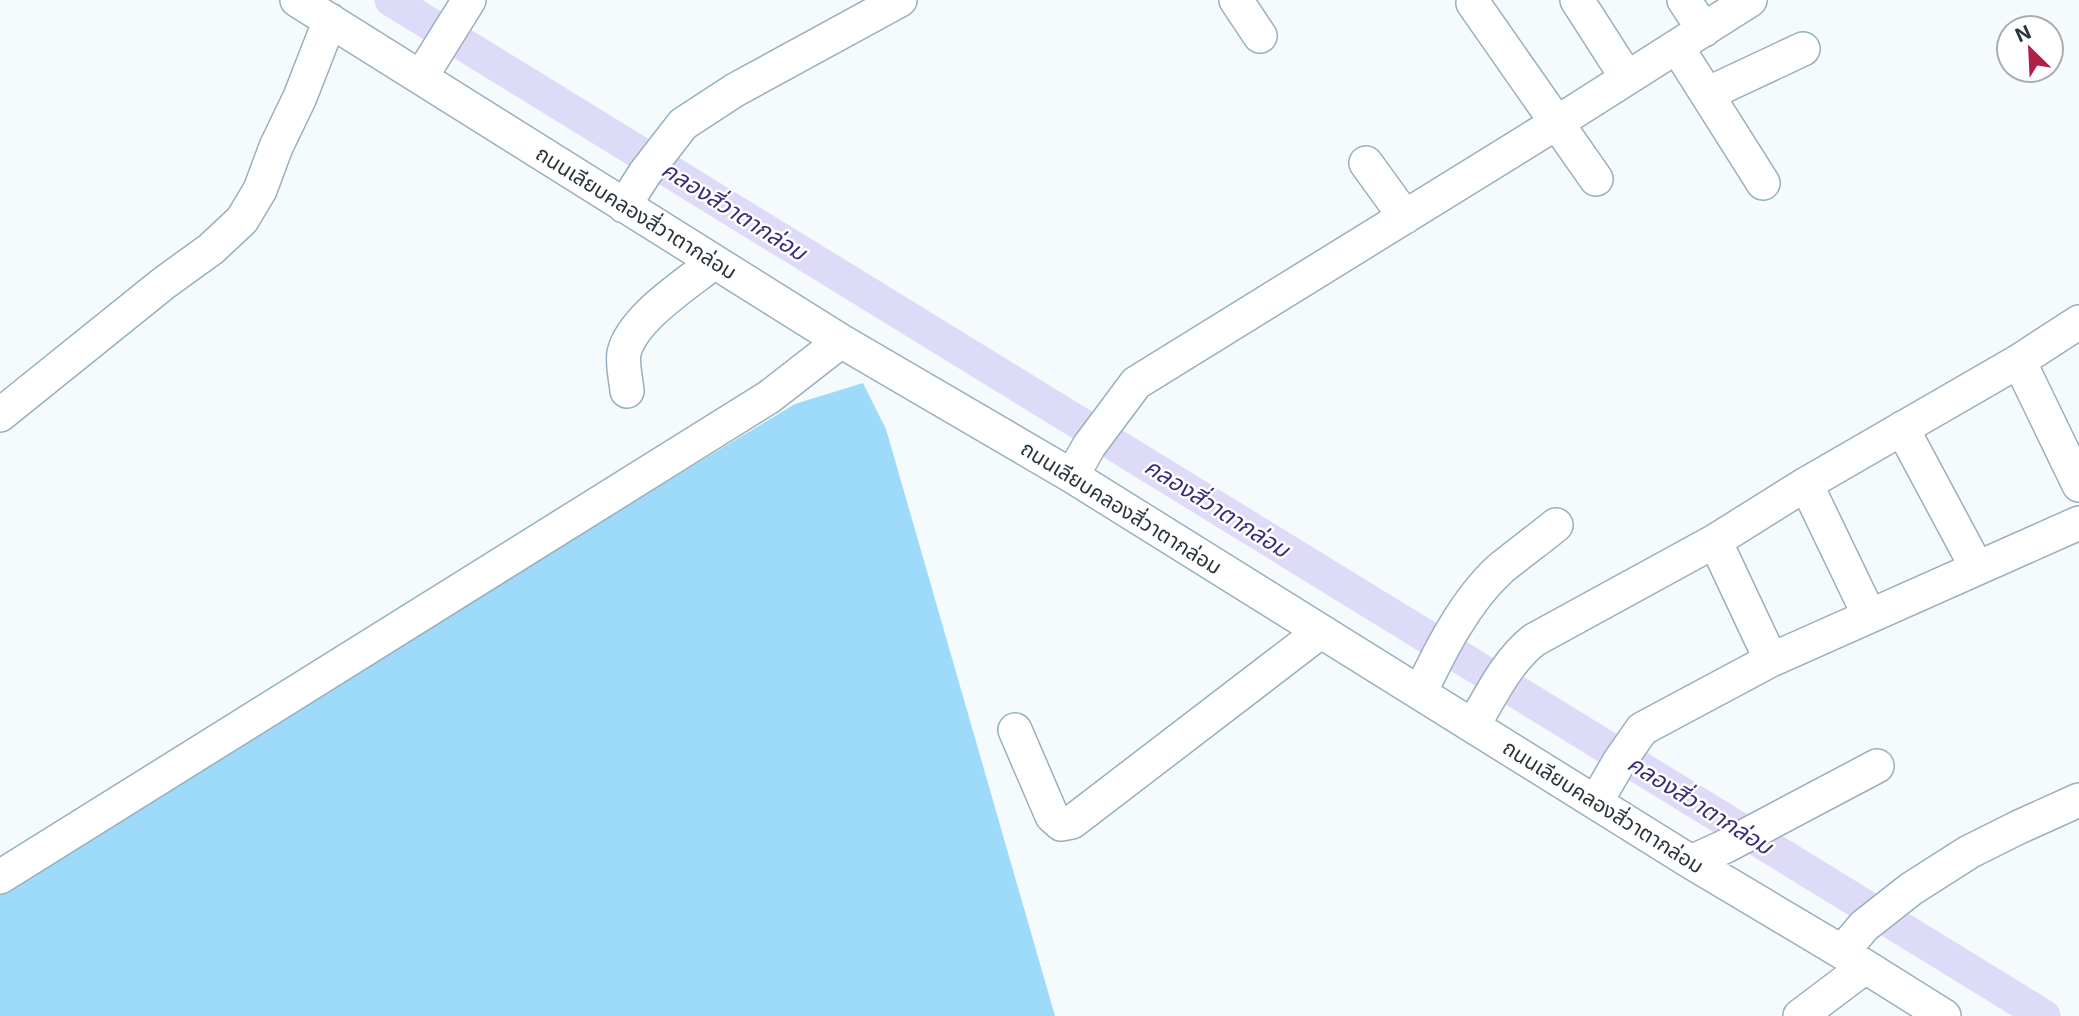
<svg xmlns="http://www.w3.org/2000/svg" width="2079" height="1016" font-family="Inter,'Noto Sans Thai',sans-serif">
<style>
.green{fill:#9edaf9}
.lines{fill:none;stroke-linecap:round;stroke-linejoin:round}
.canal{stroke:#dddbf7;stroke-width:33}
.minor-casing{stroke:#98b0bd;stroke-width:36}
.minor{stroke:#fff;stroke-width:33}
.labels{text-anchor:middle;stroke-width:5;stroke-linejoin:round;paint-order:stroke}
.street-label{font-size:21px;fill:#2b353a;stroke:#fff}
.water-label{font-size:23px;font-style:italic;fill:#3b2c79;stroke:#fff}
</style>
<rect width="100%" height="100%" fill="#f5fafd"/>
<!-- green -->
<path class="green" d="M863,383L886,429L1055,1016H0V884L795,404Z"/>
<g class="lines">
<!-- canal -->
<path class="canal" d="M391,0L2044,1016"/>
<defs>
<path id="minor" d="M297,0L841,341L1072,476L1691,862L1842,952L1944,1016
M1236,0L1260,36
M1577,0L1627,78
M1684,0L1704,30
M1473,3L1596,179
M1677,47L1763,183
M421,77L469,0
M1707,94L1803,49
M1366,163L1405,217
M624,206L645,173L683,124L735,90L900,0
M2019,361L2079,485
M627,391C626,379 622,365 624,353C632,318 687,284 714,262
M0,415L164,283L211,249L242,220L260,190L276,147L300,97L330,20
M1902,428L1977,568
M1072,476L1089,446L1136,383L1558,122L1750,0
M1806,484L1869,615
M1715,541L1771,660
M1420,693C1440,651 1465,601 1500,569C1518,554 1538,540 1556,525
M1473,726C1490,697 1507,661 1534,640L1715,541L1806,484L2019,361L2079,322
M1015,730L1052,816L1061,824L1072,822L1320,632
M1596,802L1619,762L1642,729L1771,660L2079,523
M1691,862L1726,846L1877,766
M0,877L769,397L841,341
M1842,952L1864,926L1911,889L1969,852L2019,827L2079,800
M1800,1016L1865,967"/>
</defs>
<!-- minor casing -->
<use href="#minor" class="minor-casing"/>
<!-- minor -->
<use href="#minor" class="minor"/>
</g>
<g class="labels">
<!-- street labels -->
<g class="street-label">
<text transform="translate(636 213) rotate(32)" y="7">ถนนเลียบคลองสี่วาตากล่อม</text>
<text transform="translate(1121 508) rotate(32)" y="7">ถนนเลียบคลองสี่วาตากล่อม</text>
<text transform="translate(1603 807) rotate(32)" y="7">ถนนเลียบคลองสี่วาตากล่อม</text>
</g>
<!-- water labels -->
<g class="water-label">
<text transform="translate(734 211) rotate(32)" y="8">คลองสี่วาตากล่อม</text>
<text transform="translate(1217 508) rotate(32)" y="8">คลองสี่วาตากล่อม</text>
<text transform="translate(1700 805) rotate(32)" y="8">คลองสี่วาตากล่อม</text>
</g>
</g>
<!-- north arrow -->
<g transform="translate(2030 49) rotate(336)"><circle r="33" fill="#ffffff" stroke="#aaaeb0" stroke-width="2"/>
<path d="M0-5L12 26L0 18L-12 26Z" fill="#b11f49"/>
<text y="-10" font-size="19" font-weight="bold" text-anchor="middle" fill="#2b353a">N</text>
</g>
</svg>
